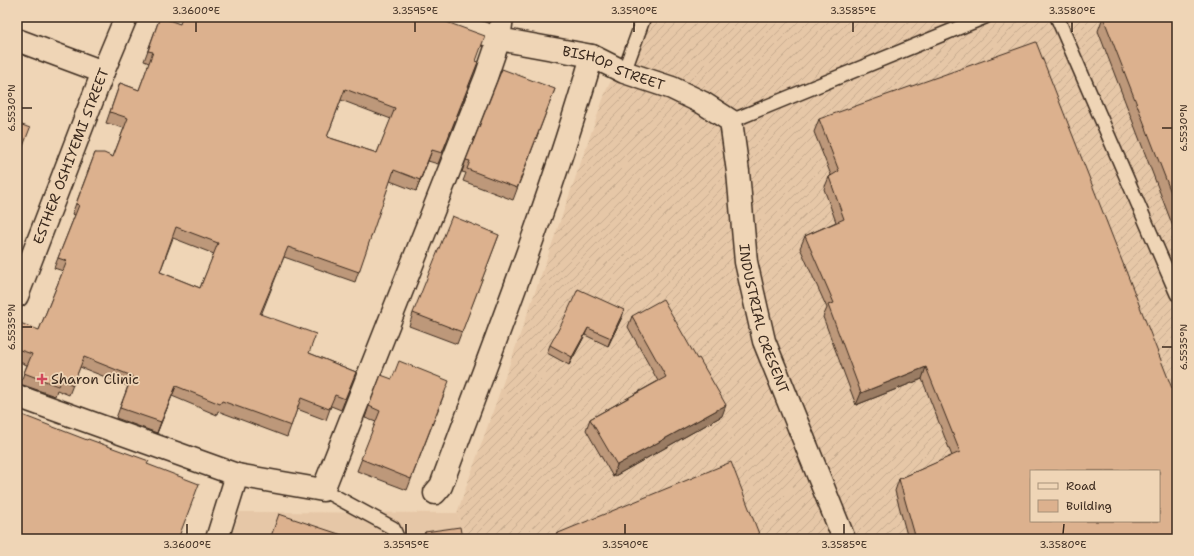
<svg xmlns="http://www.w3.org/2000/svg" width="1194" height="556" font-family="'Shantell Sans',sans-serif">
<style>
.built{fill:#e6c7a7}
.industrial{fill:url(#industrial-furrows);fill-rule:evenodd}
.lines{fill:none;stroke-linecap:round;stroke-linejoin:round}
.service-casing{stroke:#3b2a1e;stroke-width:16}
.minor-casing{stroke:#3b2a1e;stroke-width:25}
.service{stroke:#efd5b6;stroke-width:13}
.minor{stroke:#efd5b6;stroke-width:22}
.wall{fill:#bd987a;stroke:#3b2a1e;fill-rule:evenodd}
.shaded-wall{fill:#9a7c63;stroke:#3b2a1e}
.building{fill:#dcb18e;stroke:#3b2a1e;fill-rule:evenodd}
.ticks{fill:none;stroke:#3b2a1e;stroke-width:1.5}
.poi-dot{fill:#d1495b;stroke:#efd5b6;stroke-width:1.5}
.labels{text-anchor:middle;stroke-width:3.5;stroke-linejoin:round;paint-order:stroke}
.street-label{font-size:14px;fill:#3b2a1e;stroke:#efd5b6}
.poi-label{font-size:14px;fill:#3b2a1e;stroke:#efd5b6;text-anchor:start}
.neatline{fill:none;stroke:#3b2a1e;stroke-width:1.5}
.ticks-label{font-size:10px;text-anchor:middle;fill:#3b2a1e}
</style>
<defs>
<pattern id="industrial-furrows" width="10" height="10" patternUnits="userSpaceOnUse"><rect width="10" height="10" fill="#e6c7a7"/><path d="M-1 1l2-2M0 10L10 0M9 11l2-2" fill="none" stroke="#c6ab8f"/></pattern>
</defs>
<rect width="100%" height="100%" fill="#efd5b6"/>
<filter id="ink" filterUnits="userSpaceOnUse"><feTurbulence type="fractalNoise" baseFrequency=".025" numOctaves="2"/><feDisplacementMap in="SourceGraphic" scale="8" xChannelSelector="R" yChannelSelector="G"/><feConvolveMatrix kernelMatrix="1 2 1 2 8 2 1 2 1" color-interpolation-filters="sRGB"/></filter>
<g filter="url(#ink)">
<!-- built -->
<path class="built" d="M240,512L457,513L468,539H230Z"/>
<!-- industrial -->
<path class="industrial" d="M643,17H1177V539H468L457,513L606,91ZM1031,471H1159V521H1031Z"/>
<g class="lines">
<defs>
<path id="service" d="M1057,17L1177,294
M624,72L644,17
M731,121L985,17
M323,490L393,528L398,539"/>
<g id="minor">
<path id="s1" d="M502,17L499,39L592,56L624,72L672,88L703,103L731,121L738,172L746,262L764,341L844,539"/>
<path d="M17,40L103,72"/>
<path id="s2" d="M17,296L103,72L126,17"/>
<path d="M17,396L237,475L323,490L486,77L499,39L437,17"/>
<path d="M435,493L441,486C494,343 550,202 592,56"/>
<path d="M217,539L237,475"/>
</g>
</defs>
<!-- service casing -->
<use href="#service" class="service-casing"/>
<!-- minor casing -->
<use href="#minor" class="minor-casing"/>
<!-- service -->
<use href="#service" class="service"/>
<!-- minor -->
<use href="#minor" class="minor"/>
</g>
<!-- wall -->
<path class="wall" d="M64,17H80L78,22Z
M160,17L179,24L476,61L478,62L438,164L428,161L416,191L390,181L355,282L284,257L261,315L309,353L356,372L341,410L331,406L326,420L297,409L287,437L218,411L217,415L172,396L157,433L116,418L128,386L80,367L69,395L57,390L55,396L20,384L27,365L17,361V330H39L63,271L54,268L75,215L72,214L95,153L113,157L124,128L106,123L120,83L139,90L149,63L144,61ZM341,100L391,119L377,153L327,137ZM173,238L214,254L200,288L160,272Z
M1103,17H1177V237L1098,31Z
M555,89L513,200L463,181L466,173L462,172L466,160Z
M819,119L1177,539H908L895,491L899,479L952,456L922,379L856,405L823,317L827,308L800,248L805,236L836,222L824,189L829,177L831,175L814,132Z
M499,235L457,344L409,326L413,313Z
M624,310L622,317L608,346L585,335L569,365L547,353L550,345Z
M632,316L722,416L613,477L586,430L590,419L658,381L628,327Z
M392,379L445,392L407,490L357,471L376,422L365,418L369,406Z
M425,532L462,539H422Z
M556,534L761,539H554Z"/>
<!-- shaded-wall -->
<path class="shaded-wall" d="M432,150L428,161L416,191L420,180Z
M624,310L622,317L608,346L611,338Z
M588,328L585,335L569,365L572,357Z
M926,367L922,379L856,405L861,393Z
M176,386L172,396L157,433L161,422Z
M726,405L722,416L613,477L617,465Z"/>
<!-- building -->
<path class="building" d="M160,17L180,24L182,17H433L485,36L476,61L478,62L442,153L432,150L420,180L394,170L359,272L288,247L260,314L316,334L309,353L356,372L345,399L335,395L329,409L301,398L291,426L222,401L220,404L176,386L161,422L120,408L132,376L84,357L73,385L61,380L58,386L24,373L32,354L17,349V330L20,323L39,330L67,261L58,258L79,205L76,204L95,153H104L113,157L128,118L110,112L120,83L139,90L153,52L148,51ZM345,89L395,108L377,153L327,137ZM176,227L218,243L200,288L160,272Z
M1103,17H1177V208Z
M1036,42L1177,401V539H916L899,479L960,452L926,367L861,393L828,305L834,303L805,236L844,219L829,177L839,171L819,119ZM1031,471H1159V521H1031Z
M502,69L555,89L517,188L467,169L470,161L466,160Z
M17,123L30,128L17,162Z
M452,216L499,235L462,332L413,313Z
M578,289L624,310L611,338L588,328L572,357L550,345L562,323Z
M663,299L697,359L699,358L726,405L617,465L590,419L666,377L632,316Z
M399,361L449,381L411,479L361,459L380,411L369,406L381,375L392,379Z
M17,413L87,440L88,439L149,461L147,464L199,484L178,539H17Z
M731,462L761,539H558L556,534Z
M279,514L342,535L340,539H270Z
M460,527L462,539H426L425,532Z"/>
</g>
<!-- ticks -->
<path class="ticks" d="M196,32V22M415,32V22M634,32V22M853,32V22M1072,32V22M22,108H32M1162,128H1172M22,327H32M1162,347H1172M187,534V524M406,534V524M625,534V524M844,534V524M1063,534L1064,524"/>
<!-- markers -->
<path class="poi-dot" d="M40 373h4v4h4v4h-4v4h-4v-4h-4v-4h4z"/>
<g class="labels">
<!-- street labels -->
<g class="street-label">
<text dy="5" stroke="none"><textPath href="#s1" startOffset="141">BISHOP STREET</textPath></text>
<text dy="5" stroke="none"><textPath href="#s2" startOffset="150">ESTHER OSHIYEMI STREET</textPath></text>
<text dy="5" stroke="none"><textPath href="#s1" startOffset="472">INDUSTRIAL CRESENT</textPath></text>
</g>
<!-- poi labels -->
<g class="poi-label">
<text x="51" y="384">Sharon Clinic</text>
</g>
</g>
<!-- margin -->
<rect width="1194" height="556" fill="none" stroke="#efd5b6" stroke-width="44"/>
<!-- legend -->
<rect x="1030" y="470" width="130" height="52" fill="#efd5b6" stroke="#a79179"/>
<rect x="1038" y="483" width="20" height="6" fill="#efd5b6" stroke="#a79179"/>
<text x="1066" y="490" font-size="12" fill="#3b2a1e">Road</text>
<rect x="1038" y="500" width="20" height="12" fill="#dcb18e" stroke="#a79179"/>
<text x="1066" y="510" font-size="12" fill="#3b2a1e">Building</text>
<rect x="22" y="22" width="1150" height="512" class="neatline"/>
<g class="ticks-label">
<text x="196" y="14">3.3600°E</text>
<text x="415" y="14">3.3595°E</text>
<text x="634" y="14">3.3590°E</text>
<text x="853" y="14">3.3585°E</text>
<text x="1072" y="14">3.3580°E</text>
<text transform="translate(11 108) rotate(-90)" y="4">6.5530°N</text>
<text transform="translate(1183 128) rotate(-90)" y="4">6.5530°N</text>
<text transform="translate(11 327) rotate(-90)" y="4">6.5535°N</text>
<text transform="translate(1183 347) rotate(-90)" y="4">6.5535°N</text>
<text x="187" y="548">3.3600°E</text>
<text x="406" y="548">3.3595°E</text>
<text x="625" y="548">3.3590°E</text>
<text x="844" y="548">3.3585°E</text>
<text x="1063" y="548">3.3580°E</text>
</g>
</svg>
